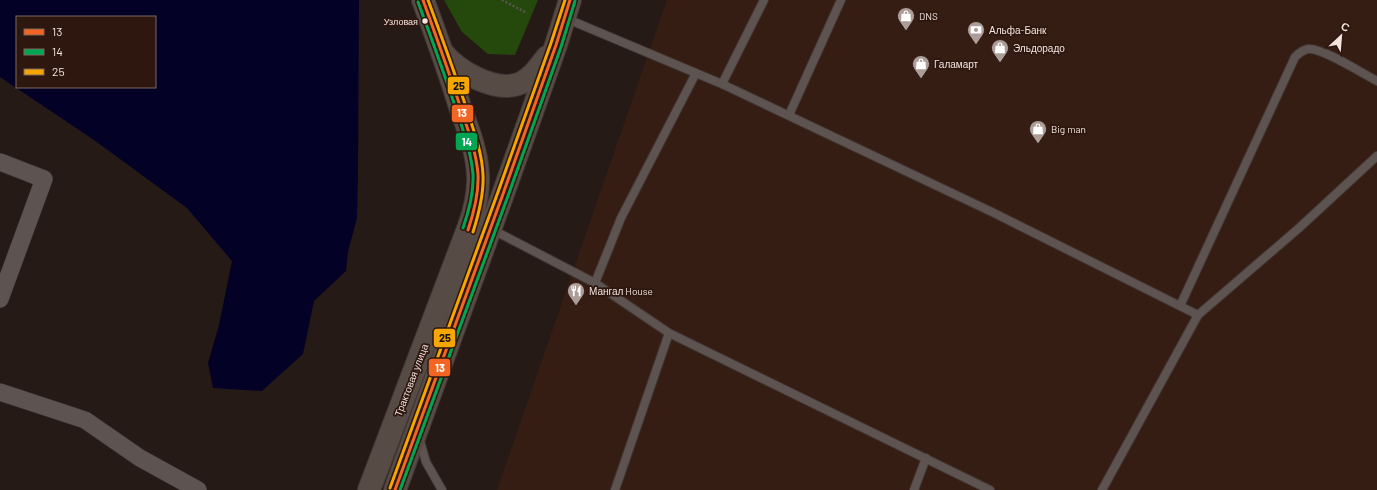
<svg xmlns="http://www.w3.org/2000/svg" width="1377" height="490" font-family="Barlow,sans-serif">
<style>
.built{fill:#361d13}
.green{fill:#25480d}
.water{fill:#030226;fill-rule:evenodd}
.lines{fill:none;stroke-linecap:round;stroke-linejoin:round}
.lane-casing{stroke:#403633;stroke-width:10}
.street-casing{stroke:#403633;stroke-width:18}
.secondary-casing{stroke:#403633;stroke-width:24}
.path{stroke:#5d5552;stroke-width:2.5;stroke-dasharray:2 2;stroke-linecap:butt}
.lane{stroke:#5d5350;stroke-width:8}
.street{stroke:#5d5350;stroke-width:17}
.secondary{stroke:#574b46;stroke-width:22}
.bus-1-casing{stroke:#2d170f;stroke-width:6}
.bus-2-casing{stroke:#2d170f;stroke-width:6}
.bus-3-casing{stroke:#2d170f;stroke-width:6}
.bus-1{stroke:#f26522;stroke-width:3}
.bus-2{stroke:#00a651;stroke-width:3}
.bus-3{stroke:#f7a600;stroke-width:3}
.bus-dot{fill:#f4e4de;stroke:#2d170f;stroke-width:1.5}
.labels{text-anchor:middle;stroke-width:3.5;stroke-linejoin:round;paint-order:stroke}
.bus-label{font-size:9px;fill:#f4e4de;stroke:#2d170f;text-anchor:end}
.poi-label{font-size:10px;fill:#f4e4de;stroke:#2d170f;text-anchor:start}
.street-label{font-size:10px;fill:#f4e4de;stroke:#2d170f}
.line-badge{stroke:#2d170f;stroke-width:1.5}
.badge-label{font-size:11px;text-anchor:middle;font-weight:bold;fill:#fff}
.pale-badge-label{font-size:11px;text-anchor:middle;font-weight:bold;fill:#111}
</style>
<rect width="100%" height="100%" fill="#261a16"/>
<!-- built -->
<path class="built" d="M667,0H1377V490H497Z"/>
<!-- green -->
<path class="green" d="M444,0H538L515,55L488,54L462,32Z"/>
<!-- water -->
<path class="water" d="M0,0H359L358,174L357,218L348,252L346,271L314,301L303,354L262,391L213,388L208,363L219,325L232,261L187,208L94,140L0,77ZM17,17H155V87H17Z"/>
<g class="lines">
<defs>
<path id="lane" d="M565,18L722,84L992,212L1198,315
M722,84L764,0
M789,115L841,0
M491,229L595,283L669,333L990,490
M595,283L621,218L696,73
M1180,306L1295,57C1299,53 1303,50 1308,49C1322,47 1363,74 1377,81
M419,438L426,462L442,490
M615,490L669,333
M914,490L926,458
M1102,490L1198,315L1299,228L1377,156"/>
<path id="street" d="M0,162L44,179L0,299
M0,392L85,420L140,458L198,490"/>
<path id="secondary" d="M442,52C457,71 496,94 521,83C533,77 539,67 547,57
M369,490L469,226C475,209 479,192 478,175C477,151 468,129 460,107C449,71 436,35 423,0
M395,490L503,194L556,45L570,0"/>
</defs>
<!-- lane casing -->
<use href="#lane" class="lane-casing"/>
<!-- street casing -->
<use href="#street" class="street-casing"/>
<!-- secondary casing -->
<use href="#secondary" class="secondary-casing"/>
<!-- path -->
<path class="path" d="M502,0L527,13"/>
<!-- lane -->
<use href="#lane" class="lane"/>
<!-- street -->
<use href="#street" class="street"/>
<!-- secondary -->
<use href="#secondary" class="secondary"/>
<defs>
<path id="bus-1" d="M423,0C436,36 449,72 461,109C468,130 476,151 478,174C479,193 474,212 468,230
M395,490L503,194L556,45L570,0"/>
<path id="bus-2" d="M418,2C431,37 444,73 456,109C463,130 471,152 473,174C474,193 469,211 463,228
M400,490L508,196L561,47L575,1"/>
<path id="bus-3" d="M428,0C441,35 454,71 466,107C473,129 482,151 483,175C484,194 479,213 473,232
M390,488L498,192L551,43L565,0"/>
</defs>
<!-- bus-1 casing -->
<use href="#bus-1" class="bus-1-casing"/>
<!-- bus-2 casing -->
<use href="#bus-2" class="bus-2-casing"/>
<!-- bus-3 casing -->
<use href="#bus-3" class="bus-3-casing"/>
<!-- bus-1 -->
<use href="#bus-1" class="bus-1"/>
<!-- bus-2 -->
<use href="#bus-2" class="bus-2"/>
<!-- bus-3 -->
<use href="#bus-3" class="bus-3"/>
</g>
<!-- icons -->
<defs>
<symbol id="shop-pin" viewBox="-11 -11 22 30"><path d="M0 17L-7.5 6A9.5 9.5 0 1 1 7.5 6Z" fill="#ac9d98" stroke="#2d170f"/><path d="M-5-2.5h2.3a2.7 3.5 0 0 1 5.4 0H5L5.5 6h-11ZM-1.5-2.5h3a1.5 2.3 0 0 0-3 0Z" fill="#fff"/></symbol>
<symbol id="bank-pin" viewBox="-11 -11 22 30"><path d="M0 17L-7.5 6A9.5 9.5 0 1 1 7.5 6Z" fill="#ac9d98" stroke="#2d170f"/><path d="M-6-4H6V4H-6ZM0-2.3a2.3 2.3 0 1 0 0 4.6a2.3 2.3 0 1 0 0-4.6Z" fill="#fff"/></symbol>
<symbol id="restaurant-pin" viewBox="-11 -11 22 30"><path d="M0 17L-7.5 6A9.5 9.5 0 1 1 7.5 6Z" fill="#ac9d98" stroke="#2d170f"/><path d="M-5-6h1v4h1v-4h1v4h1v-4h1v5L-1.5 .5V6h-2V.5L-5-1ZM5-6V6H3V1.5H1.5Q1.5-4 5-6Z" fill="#fff"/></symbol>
</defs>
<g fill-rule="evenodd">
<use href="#shop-pin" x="896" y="6" width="20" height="27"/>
<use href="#bank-pin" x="966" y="20" width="20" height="27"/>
<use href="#shop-pin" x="990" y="38" width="20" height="27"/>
<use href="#shop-pin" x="911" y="54" width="20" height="27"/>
<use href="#shop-pin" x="1028" y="119" width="20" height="27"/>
<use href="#restaurant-pin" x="566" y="281" width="20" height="27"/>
</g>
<!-- markers -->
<circle class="bus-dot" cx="425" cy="21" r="3.5"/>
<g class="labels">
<!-- bus labels -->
<g class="bus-label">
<text x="418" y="25">Узловая</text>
</g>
<!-- poi labels -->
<g class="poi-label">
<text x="919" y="20">DNS</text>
<text x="989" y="34">Альфа-Банк</text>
<text x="1013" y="52">Эльдорадо</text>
<text x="934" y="68">Галамарт</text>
<text x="1051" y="133">Big man</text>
<text x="589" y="295">Мангал House</text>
</g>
<!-- street labels -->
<g class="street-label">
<text transform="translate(411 380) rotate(-69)" y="4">Трактовая улица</text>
</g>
</g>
<g class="line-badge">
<rect x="447" y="76" width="23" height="19" rx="4" fill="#f7a600"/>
<rect x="451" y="104" width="23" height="19" rx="4" fill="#f26522"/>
<rect x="455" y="132" width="23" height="19" rx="4" fill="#00a651"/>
<rect x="433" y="328" width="23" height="20" rx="4" fill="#f7a600"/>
<rect x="428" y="358" width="23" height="19" rx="4" fill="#f26522"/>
</g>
<g class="badge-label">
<text x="462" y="117">13</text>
<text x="467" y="146">14</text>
<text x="440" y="372">13</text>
</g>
<g class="pale-badge-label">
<text x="459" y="90">25</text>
<text x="445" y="342">25</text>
</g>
<!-- legend -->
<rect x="16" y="16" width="140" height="72" fill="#2d170f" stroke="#7d6962"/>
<rect x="24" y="29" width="20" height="6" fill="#f26522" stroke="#7d6962"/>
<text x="52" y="36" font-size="12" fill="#f4e4de">13</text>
<rect x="24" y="49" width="20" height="6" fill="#00a651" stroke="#7d6962"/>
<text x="52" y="56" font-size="12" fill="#f4e4de">14</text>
<rect x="24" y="69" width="20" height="6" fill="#f7a600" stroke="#7d6962"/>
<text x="52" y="76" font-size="12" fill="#f4e4de">25</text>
<!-- north arrow -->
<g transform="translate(1341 36) rotate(26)" stroke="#2d170f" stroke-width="3" paint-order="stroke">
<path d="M0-3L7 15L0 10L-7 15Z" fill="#f4e4de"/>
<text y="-6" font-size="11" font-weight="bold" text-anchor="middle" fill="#f4e4de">С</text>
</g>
</svg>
